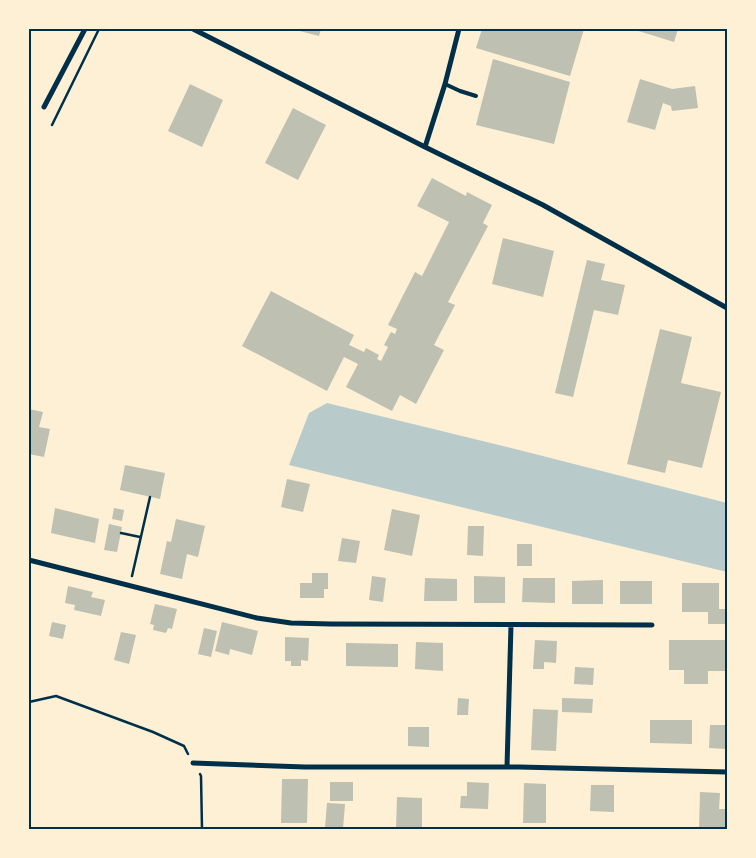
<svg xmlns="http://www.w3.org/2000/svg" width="756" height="858" font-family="'PT Sans',sans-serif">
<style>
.green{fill:#b9caca}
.building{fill:#bec0b2}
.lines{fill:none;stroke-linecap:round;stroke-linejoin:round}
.path{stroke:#003049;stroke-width:2.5}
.service{stroke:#003049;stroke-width:4}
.minor{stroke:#003049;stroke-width:5}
.neatline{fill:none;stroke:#003049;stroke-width:2}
</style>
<rect width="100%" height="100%" fill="#fdf0d5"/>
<!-- green -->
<path class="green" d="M327,403L527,452L727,503V572L289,465L309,413Z"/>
<!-- building -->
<path class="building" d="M292,29H321L319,36Z
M482,29H584L570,76L476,48Z
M632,29H678L674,42Z
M493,59L570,82L554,144L476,125Z
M640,79L672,89L695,86L698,108L672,111L671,106L663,103L655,130L627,122Z
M190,84L223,100L202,147L168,131Z
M293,108L326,125L298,180L265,163Z
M432,178L466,196L467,192L492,205L483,223L488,226L448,302L455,305L434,345L444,350L416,404L400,395L392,411L346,387L358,364L344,357L327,391L242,346L271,291L354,335L349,345L364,352L366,348L379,355L377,359L381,361L388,347L384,345L391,332L395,334L397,329L388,325L415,272L422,276L449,222L417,206Z
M503,238L554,251L543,297L492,284Z
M587,260L605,264L601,280L625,285L618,315L594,310L573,397L555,393Z
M660,329L692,337L681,383L721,392L702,468L668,460L665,473L627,464Z
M29,409L43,412L39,427L50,429L44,457L29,454Z
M125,465L165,473L160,499L120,490Z
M287,479L310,484L303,512L281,507Z
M55,508L99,519L95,543L51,533Z
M114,508L124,510L122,521L112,519Z
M392,509L420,515L412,556L384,550Z
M176,519L205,526L198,557L187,554L182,579L160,574L167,541L171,542Z
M109,524L122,527L117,552L104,550Z
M468,526H484L483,556L467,555Z
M342,538L360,541L356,563L338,561Z
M517,544H532V566H517Z
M312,573H328V589H324V598H300V583H312Z
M372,576L386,578L383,602L369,600Z
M474,576L505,577V603H474Z
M425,578L457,579V601H424Z
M523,578H555V603L522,602Z
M603,580V604H572V581Z
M620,581H652V604H620Z
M682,583H719V609H727V624H708V612H682Z
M68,586L93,592L91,597L105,600L101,616L74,610L75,605L65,603Z
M155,604L177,609L172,629L168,628L166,633L153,630L154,625L150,624Z
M52,622L66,625L63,639L49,636Z
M222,622L258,631L252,655L230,649L229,655L215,651Z
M204,628L217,631L211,657L198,654Z
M121,632L136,635L129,664L114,660Z
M285,637L309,638L308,661L301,660V666H291V661H285Z
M535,640L557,641L556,663L544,662V669H533Z
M669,640H727V671H708V684H684V670H669Z
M416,642L443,643V671L415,669Z
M346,643L398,644V667L346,666Z
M575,667L594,668L593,685L574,684Z
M458,698L469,699L468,715H457Z
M562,698L593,699L592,713L562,712Z
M533,709L558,710L556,751L531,750Z
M650,720H692V744L650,743Z
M710,725H727V749L709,748Z
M408,727H429V747L408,746Z
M282,779H308L307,823H281Z
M330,782H353V801H330Z
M467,782L489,783L488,809L460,808L461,796H467Z
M524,783L546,784V823H523Z
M591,785H614V812L590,811Z
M700,792L720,793L719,809H727V829H699Z
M397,797L422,798V829H396Z
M327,803L345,804L343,829L325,828Z"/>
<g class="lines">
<!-- path -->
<path class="path" d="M52,125L99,29
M121,533L140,537
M132,576L150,497
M29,702L56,696L153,732L184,746L188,754
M200,774L201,776L202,829"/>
<!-- service -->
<path class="service" d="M445,84L460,91L476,96"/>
<!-- minor -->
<path class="minor" d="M193,29L425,147L543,205L727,308
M44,107L85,29
M425,147L445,84L459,29
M29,560L257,618L291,623L331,624L652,625
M193,763L305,767H519L727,772
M507,767L511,625"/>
</g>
<!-- border -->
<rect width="756" height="858" fill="none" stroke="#fdf0d5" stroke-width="60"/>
<rect x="30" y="30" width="696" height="798" class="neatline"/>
</svg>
